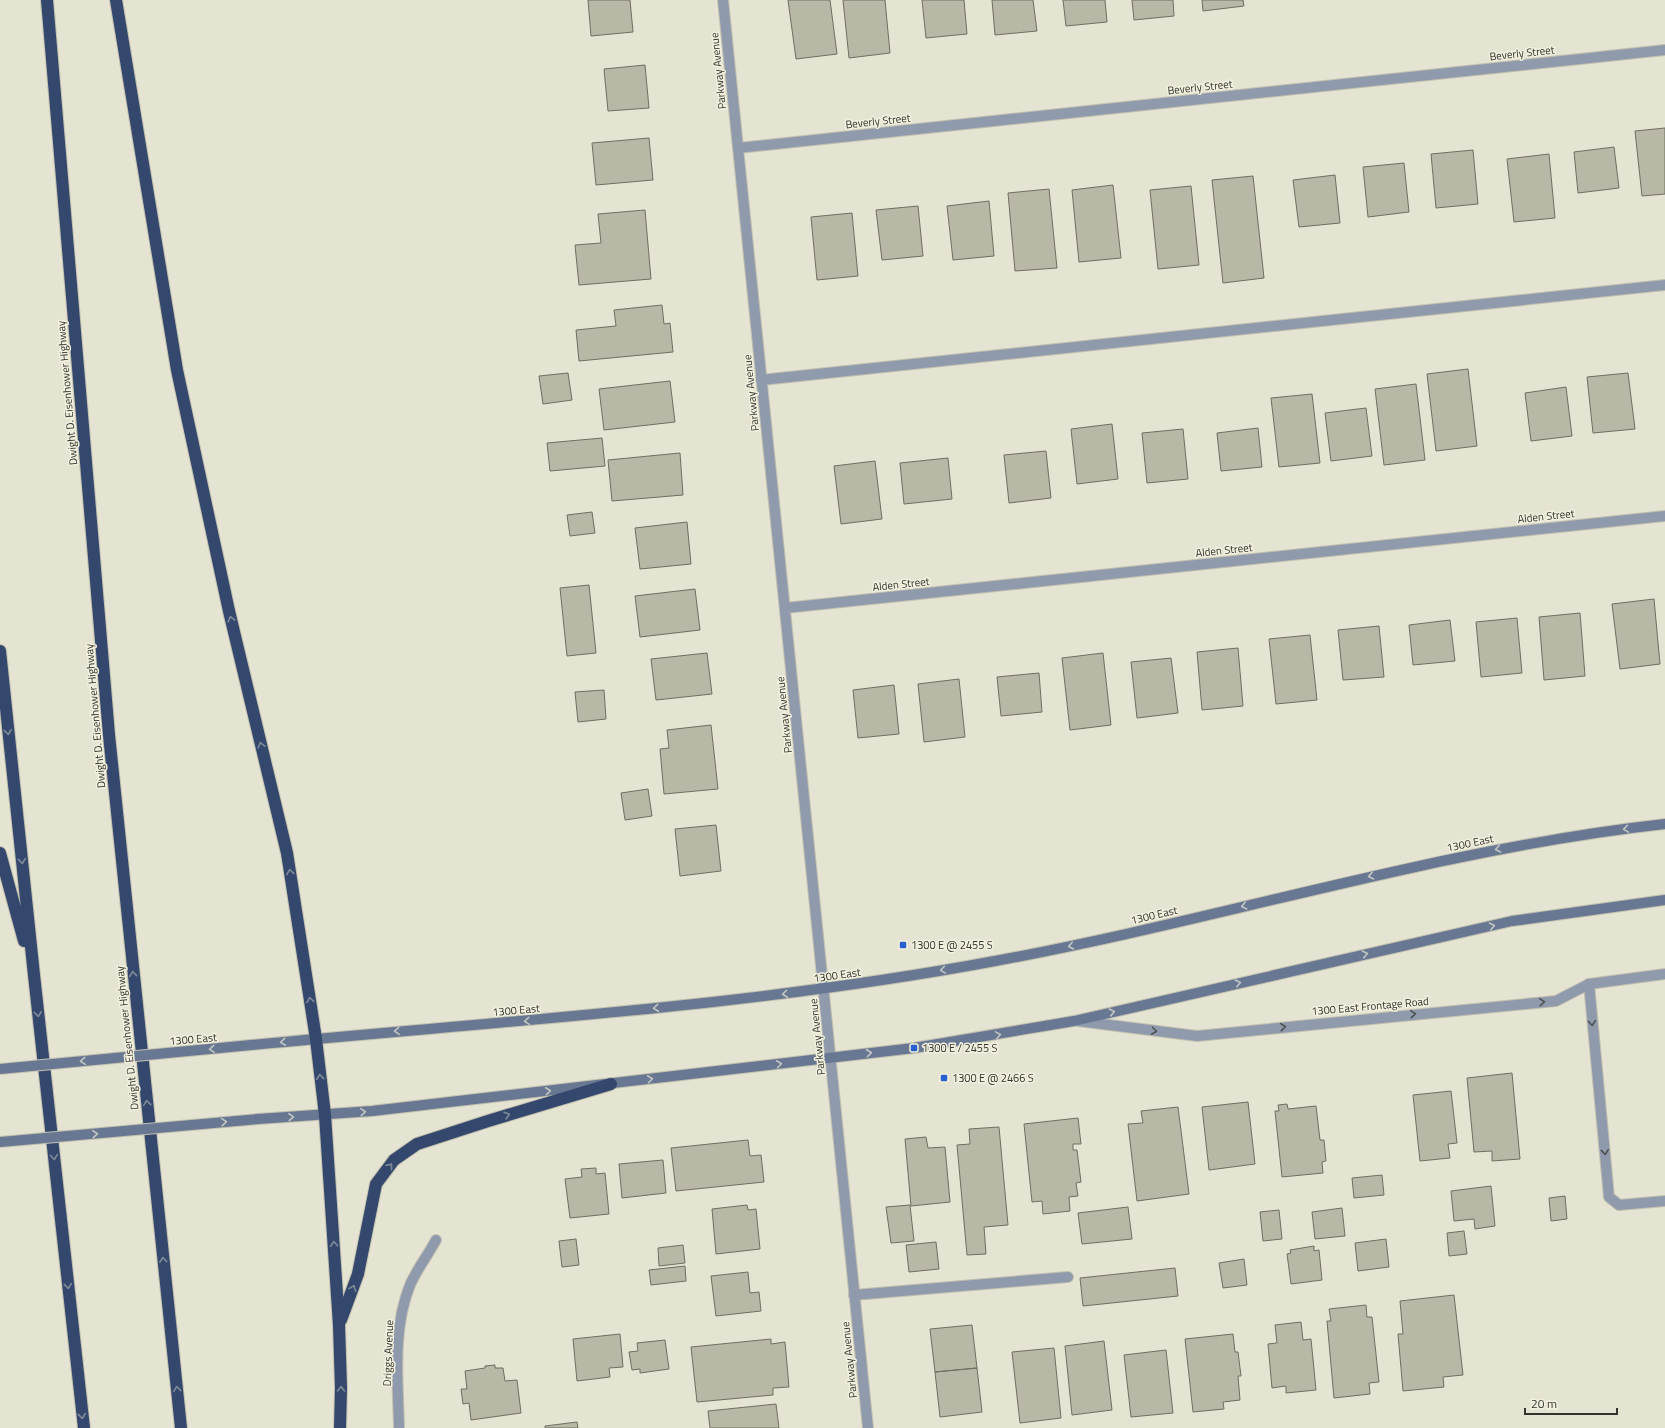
<svg xmlns="http://www.w3.org/2000/svg" width="1665" height="1428" font-family="'Titillium Web',sans-serif">
<style>
.building{fill:#b9b7a6;stroke:#706e5f}
.lines{fill:none;stroke-linecap:round;stroke-linejoin:round}
.lane-casing{stroke:#c2c0b0;stroke-width:12}
.street-casing{stroke:#c2c0b0;stroke-width:12}
.secondary-casing{stroke:#c2c0b0;stroke-width:12}
.highway-casing{stroke:#c2c0b0;stroke-width:14}
.lane{stroke:#8f9aad;stroke-width:10}
.street{stroke:#8f9aad;stroke-width:10}
.secondary{stroke:#687792;stroke-width:10}
.highway{stroke:#34486d;stroke-width:12}
.secondary-bridge-casing{stroke:#c2c0b0;stroke-width:12;stroke-linecap:butt}
.secondary-bridge{stroke:#687792;stroke-width:10}
.oneway{stroke:#808b9a}
.oneway2{stroke:#c2c6c3}
.oneway3{stroke:#4f5253}
.poi-dot{fill:#2a60ce;stroke:#f2f0de;stroke-width:1.5}
.labels{text-anchor:middle;stroke-width:3;stroke-linejoin:round;paint-order:stroke}
.street-label{font-size:11px;fill:#34332d;stroke:#f2f0de}
.poi-label{font-size:11px;fill:#34332d;stroke:#f2f0de;text-anchor:start}
</style>
<rect width="100%" height="100%" fill="#e5e3d1"/>
<!-- building -->
<path class="building" d="M588,0H630L633,32L591,36Z
M788,0H830L837,54L796,59Z
M843,0H885L890,53L849,58Z
M922,0H964L967,34L926,38Z
M992,0H1033L1037,31L995,35Z
M1063,0H1105L1107,22L1066,26Z
M1132,0H1173L1174,16L1134,20Z
M1202,0H1243L1244,6L1203,11Z
M645,65L649,108L608,111L604,69Z
M1665,128V194L1642,196L1635,131Z
M649,138L653,180L596,185L592,143Z
M1614,147L1619,188L1578,193L1574,152Z
M1473,150L1478,204L1436,208L1431,154Z
M1549,154L1555,218L1514,222L1507,159Z
M1404,163L1409,212L1368,217L1363,167Z
M1335,175L1340,223L1299,227L1293,180Z
M1253,176L1264,278L1223,283L1212,180Z
M1113,185L1121,258L1079,262L1072,190Z
M1191,186L1199,265L1158,269L1150,190Z
M1049,189L1057,268L1015,271L1008,193Z
M989,201L994,256L953,260L947,206Z
M918,206L923,256L882,260L876,210Z
M645,210L651,279L579,285L575,245L601,243L598,214Z
M852,213L858,276L817,280L811,217Z
M662,305L664,324L670,323L673,352L579,361L576,330L616,326L614,310Z
M1468,369L1477,446L1436,451L1427,374Z
M568,373L572,400L543,404L539,376Z
M1628,373L1635,429L1593,433L1587,377Z
M670,381L675,422L604,430L599,389Z
M1416,384L1425,460L1384,465L1375,389Z
M1566,387L1572,436L1531,441L1525,393Z
M1312,394L1320,463L1279,467L1271,398Z
M1366,408L1372,456L1331,461L1325,413Z
M1112,424L1118,479L1077,484L1071,429Z
M1258,428L1262,467L1221,471L1217,433Z
M1183,429L1188,479L1147,483L1142,433Z
M602,438L605,466L550,471L547,443Z
M1046,451L1051,498L1009,503L1004,455Z
M680,453L683,495L612,501L608,460Z
M948,458L952,499L904,504L900,463Z
M875,461L882,519L841,524L834,466Z
M592,512L595,533L570,536L567,515Z
M687,522L691,564L640,569L635,528Z
M589,585L596,653L567,656L560,588Z
M695,589L700,630L640,637L635,596Z
M1654,599L1660,664L1620,669L1612,604Z
M1580,613L1585,676L1544,680L1539,617Z
M1517,618L1522,673L1481,677L1476,622Z
M1450,620L1455,661L1413,665L1409,625Z
M1379,626L1384,677L1343,680L1338,630Z
M1310,635L1317,700L1276,704L1269,639Z
M1238,648L1243,706L1202,710L1197,652Z
M707,653L712,694L656,700L651,659Z
M1103,653L1111,725L1070,730L1062,658Z
M1171,658L1178,713L1137,718L1131,662Z
M1039,673L1042,712L1001,716L997,677Z
M959,679L965,737L924,742L918,684Z
M894,685L899,734L858,738L853,690Z
M604,690L606,719L578,722L575,692Z
M711,725L718,789L664,794L660,749L669,748L667,730Z
M648,789L652,816L625,820L621,793Z
M716,825L721,871L680,876L675,829Z
M1512,1073L1520,1159L1492,1161V1151L1474,1152L1467,1078Z
M1451,1091L1457,1143L1448,1144L1450,1158L1420,1161L1413,1095Z
M1248,1102L1255,1164L1209,1170L1202,1107Z
M1287,1104L1288,1109L1316,1106L1320,1140H1324L1326,1161L1322,1162L1323,1173L1282,1177L1275,1111H1279L1278,1105Z
M1178,1107L1189,1194L1137,1201L1128,1124L1143,1123L1141,1111Z
M1078,1118L1081,1144H1073V1150H1077L1081,1182L1076,1183L1078,1196L1069,1197L1070,1211L1043,1214L1042,1201L1032,1202L1024,1124Z
M999,1127L1008,1225L984,1227L986,1254L967,1255L957,1145L970,1144L969,1129Z
M926,1137L928,1148L945,1147L950,1202L911,1206L905,1139Z
M748,1140L750,1156L761,1155L764,1182L676,1191L671,1148Z
M663,1160L666,1193L622,1198L619,1164Z
M596,1168V1174L605,1173L609,1214L570,1218L565,1179L582,1177L581,1169Z
M1382,1175L1384,1195L1354,1198L1352,1178Z
M1491,1186L1495,1226L1475,1229L1474,1219L1454,1221L1451,1191Z
M1565,1196L1567,1219L1551,1221L1549,1198Z
M747,1205L748,1210L756,1209L760,1249L716,1254L712,1209Z
M910,1205L914,1241L891,1243L886,1207Z
M1128,1207L1132,1239L1082,1244L1078,1213Z
M1342,1208L1345,1236L1315,1239L1312,1212Z
M1279,1210L1282,1239L1263,1241L1260,1212Z
M1464,1231L1467,1254L1449,1256L1447,1233Z
M576,1239L579,1265L562,1267L559,1241Z
M1386,1239L1389,1267L1358,1271L1355,1243Z
M936,1242L939,1269L909,1272L906,1245Z
M683,1245L685,1263L659,1266L658,1248Z
M1314,1246V1251L1319,1250L1322,1280L1291,1284L1287,1254L1291,1253L1290,1250Z
M1244,1259L1247,1285L1223,1288L1219,1263Z
M685,1266L686,1281L651,1285L649,1270Z
M1175,1268L1178,1296L1083,1306L1080,1278Z
M748,1272L750,1293L759,1292L761,1311L716,1316L711,1276Z
M1454,1295L1463,1375L1443,1377L1444,1387L1403,1391L1398,1334H1403L1400,1301Z
M1366,1305L1367,1317H1372L1379,1382L1369,1383L1370,1394L1334,1398L1327,1321H1331L1329,1309Z
M1301,1322L1303,1340L1311,1339L1316,1390L1286,1393V1386L1272,1388L1268,1344L1277,1343L1275,1325Z
M972,1325L977,1368L935,1372L930,1329Z
M620,1334L623,1367L609,1368L610,1377L577,1381L573,1339Z
M1233,1334L1235,1352H1238L1241,1376H1238L1240,1400L1223,1402L1224,1409L1193,1412L1185,1339Z
M771,1339V1344L785,1342L789,1387L773,1388V1395L697,1402L691,1347Z
M665,1340L669,1369L640,1373V1369L632,1370L629,1352L638,1351L637,1343Z
M1104,1341L1112,1410L1072,1415L1065,1346Z
M1054,1348L1061,1418L1020,1423L1012,1352Z
M1166,1350L1173,1413L1131,1417L1124,1355Z
M495,1365V1368H503L505,1381L517,1380L521,1413L471,1420L469,1403L463,1404L461,1389H467L465,1371L485,1368V1366Z
M977,1368L982,1412L940,1417L935,1372Z
M776,1404L779,1428H710L708,1411Z
M577,1422L578,1428H545V1426Z"/>
<g class="lines">
<defs>
<path id="lane" d="M761,380L1665,285
M1589,984L1609,1197L1619,1205L1665,1201
M854,1295L1068,1277"/>
<path id="street" d="M723,0L868,1428
M738,148L1665,50
M785,608L1665,516
M1078,1021L1197,1036L1556,1001L1589,984L1665,974
M399,1428C398,1380 392,1330 410,1285C417,1269 428,1255 436,1240"/>
<path id="secondary" d="M251,1045C499,1021 749,1007 995,961C1219,920 1438,849 1665,824
M258,1119L372,1111L914,1048L1074,1021L1512,921L1665,900"/>
<path id="highway" d="M47,0L109,735L181,1428
M116,0L177,370L229,611L287,853L316,1039L325,1115L339,1325L341,1388L340,1428
M0,651L34,975L84,1428
M0,853L24,941
M341,1320L358,1274L376,1184L394,1160L417,1144L488,1121L611,1084"/>
</defs>
<!-- lane casing -->
<use href="#lane" class="lane-casing"/>
<!-- street casing -->
<use href="#street" class="street-casing"/>
<!-- secondary casing -->
<use href="#secondary" class="secondary-casing"/>
<!-- highway casing -->
<use href="#highway" class="highway-casing"/>
<!-- lane -->
<use href="#lane" class="lane"/>
<!-- street -->
<use href="#street" class="street"/>
<!-- secondary -->
<use href="#secondary" class="secondary"/>
<!-- highway -->
<use href="#highway" class="highway"/>
<defs>
<path id="secondary-bridge" d="M0,1069L251,1045
M0,1142L258,1119"/>
</defs>
<!-- secondary-bridge casing -->
<use href="#secondary-bridge" class="secondary-bridge-casing"/>
<!-- secondary-bridge -->
<use href="#secondary-bridge" class="secondary-bridge"/>
</g>
<!-- one-way arrows -->
<defs><path id="oneway-chevron" d="M-2-3.5L2.5 0L-2 3.5" fill="none" stroke-width="1.6" stroke-linecap="round" stroke-linejoin="round"/></defs>
<g class="oneway">
<use href="#oneway-chevron" transform="translate(231 619) rotate(-104)"/>
<use href="#oneway-chevron" transform="translate(8 732) rotate(84)"/>
<use href="#oneway-chevron" transform="translate(261 745) rotate(-104)"/>
<use href="#oneway-chevron" transform="translate(22 861) rotate(84)"/>
<use href="#oneway-chevron" transform="translate(290 872) rotate(-99)"/>
<use href="#oneway-chevron" transform="translate(133 974) rotate(-96)"/>
<use href="#oneway-chevron" transform="translate(310 1000) rotate(-99)"/>
<use href="#oneway-chevron" transform="translate(38 1014) rotate(84)"/>
<use href="#oneway-chevron" transform="translate(320 1077) rotate(-96)"/>
<use href="#oneway-chevron" transform="translate(147 1103) rotate(-96)"/>
<use href="#oneway-chevron" transform="translate(507 1115) rotate(-17)"/>
<use href="#oneway-chevron" transform="translate(54 1157) rotate(84)"/>
<use href="#oneway-chevron" transform="translate(390 1166) rotate(-52)"/>
<use href="#oneway-chevron" transform="translate(334 1244) rotate(-94)"/>
<use href="#oneway-chevron" transform="translate(163 1260) rotate(-96)"/>
<use href="#oneway-chevron" transform="translate(68 1286) rotate(84)"/>
<use href="#oneway-chevron" transform="translate(353 1288) rotate(-69)"/>
<use href="#oneway-chevron" transform="translate(177 1389) rotate(-96)"/>
<use href="#oneway-chevron" transform="translate(341 1389) rotate(-90)"/>
<use href="#oneway-chevron" transform="translate(82 1416) rotate(84)"/>
</g>
<g class="oneway2">
<use href="#oneway-chevron" transform="translate(1626 829) rotate(171)"/>
<use href="#oneway-chevron" transform="translate(1498 849) rotate(169)"/>
<use href="#oneway-chevron" transform="translate(1371 876) rotate(168)"/>
<use href="#oneway-chevron" transform="translate(1244 906) rotate(167)"/>
<use href="#oneway-chevron" transform="translate(1492 926) rotate(-13)"/>
<use href="#oneway-chevron" transform="translate(1071 946) rotate(168)"/>
<use href="#oneway-chevron" transform="translate(1365 954) rotate(-12)"/>
<use href="#oneway-chevron" transform="translate(943 970) rotate(171)"/>
<use href="#oneway-chevron" transform="translate(1238 983) rotate(-13)"/>
<use href="#oneway-chevron" transform="translate(785 994) rotate(173)"/>
<use href="#oneway-chevron" transform="translate(656 1008) rotate(174)"/>
<use href="#oneway-chevron" transform="translate(1112 1012) rotate(-13)"/>
<use href="#oneway-chevron" transform="translate(527 1021) rotate(175)"/>
<use href="#oneway-chevron" transform="translate(397 1031) rotate(176)"/>
<use href="#oneway-chevron" transform="translate(998 1035) rotate(-10)"/>
<use href="#oneway-chevron" transform="translate(283 1042) rotate(174)"/>
<use href="#oneway-chevron" transform="translate(212 1049) rotate(175)"/>
<use href="#oneway-chevron" transform="translate(869 1053) rotate(-6)"/>
<use href="#oneway-chevron" transform="translate(83 1061) rotate(175)"/>
<use href="#oneway-chevron" transform="translate(779 1064) rotate(-7)"/>
<use href="#oneway-chevron" transform="translate(650 1079) rotate(-7)"/>
<use href="#oneway-chevron" transform="translate(548 1091) rotate(-6)"/>
<use href="#oneway-chevron" transform="translate(363 1112) rotate(-5)"/>
<use href="#oneway-chevron" transform="translate(291 1117) rotate(-3)"/>
<use href="#oneway-chevron" transform="translate(224 1122) rotate(-5)"/>
<use href="#oneway-chevron" transform="translate(95 1134) rotate(-5)"/>
</g>
<g class="oneway3">
<use href="#oneway-chevron" transform="translate(1542 1002) rotate(-5)"/>
<use href="#oneway-chevron" transform="translate(1413 1014) rotate(-5)"/>
<use href="#oneway-chevron" transform="translate(1592 1023) rotate(85)"/>
<use href="#oneway-chevron" transform="translate(1283 1027) rotate(-5)"/>
<use href="#oneway-chevron" transform="translate(1154 1031) rotate(7)"/>
<use href="#oneway-chevron" transform="translate(1605 1152) rotate(84)"/>
</g>
<!-- markers -->
<g class="poi-dot">
<rect x="899" y="941" width="8" height="8" rx="2"/>
<rect x="910" y="1044" width="8" height="8" rx="2"/>
<rect x="940" y="1074" width="8" height="8" rx="2"/>
</g>
<g class="labels">
<!-- street labels -->
<g class="street-label">
<text transform="translate(1522 53) rotate(-6)" y="4">Beverly Street</text>
<text transform="translate(718 71) rotate(-96)" y="4">Parkway Avenue</text>
<text transform="translate(1200 87) rotate(-6)" y="4">Beverly Street</text>
<text transform="translate(878 121) rotate(-6)" y="4">Beverly Street</text>
<text transform="translate(67 393) rotate(-95)" y="4">Dwight D. Eisenhower Highway</text>
<text transform="translate(751 393) rotate(-96)" y="4">Parkway Avenue</text>
<text transform="translate(1546 516) rotate(-6)" y="4">Alden Street</text>
<text transform="translate(1224 550) rotate(-6)" y="4">Alden Street</text>
<text transform="translate(901 584) rotate(-6)" y="4">Alden Street</text>
<text transform="translate(784 715) rotate(-96)" y="4">Parkway Avenue</text>
<text transform="translate(95 716) rotate(-95)" y="4">Dwight D. Eisenhower Highway</text>
<text transform="translate(1470 843) rotate(-12)" y="4">1300 East</text>
<text transform="translate(1154 915) rotate(-13)" y="4">1300 East</text>
<text transform="translate(837 975) rotate(-8)" y="4">1300 East</text>
<text transform="translate(1370 1006) rotate(-5)" y="4">1300 East Frontage Road</text>
<text transform="translate(516 1010) rotate(-5)" y="4">1300 East</text>
<text transform="translate(817 1037) rotate(-96)" y="4">Parkway Avenue</text>
<text transform="translate(127 1038) rotate(-96)" y="4">Dwight D. Eisenhower Highway</text>
<text transform="translate(193 1039) rotate(-5)" y="4">1300 East</text>
<text transform="translate(388 1353) rotate(-88)" y="4">Driggs Avenue</text>
<text transform="translate(849 1360) rotate(-96)" y="4">Parkway Avenue</text>
</g>
<!-- poi labels -->
<g class="poi-label">
<text x="911" y="949">1300 E @ 2455 S</text>
<text x="922" y="1052">1300 E / 2455 S</text>
<text x="952" y="1082">1300 E @ 2466 S</text>
</g>
</g>
<!-- scale -->
<path d="M1525 1408v6h92v-6" fill="none" stroke="#34332d" stroke-width="2"/>
<text x="1531" y="1408" font-size="12" fill="#34332d" stroke="#f2f0de" stroke-width="3" paint-order="stroke">20 m</text>
</svg>
